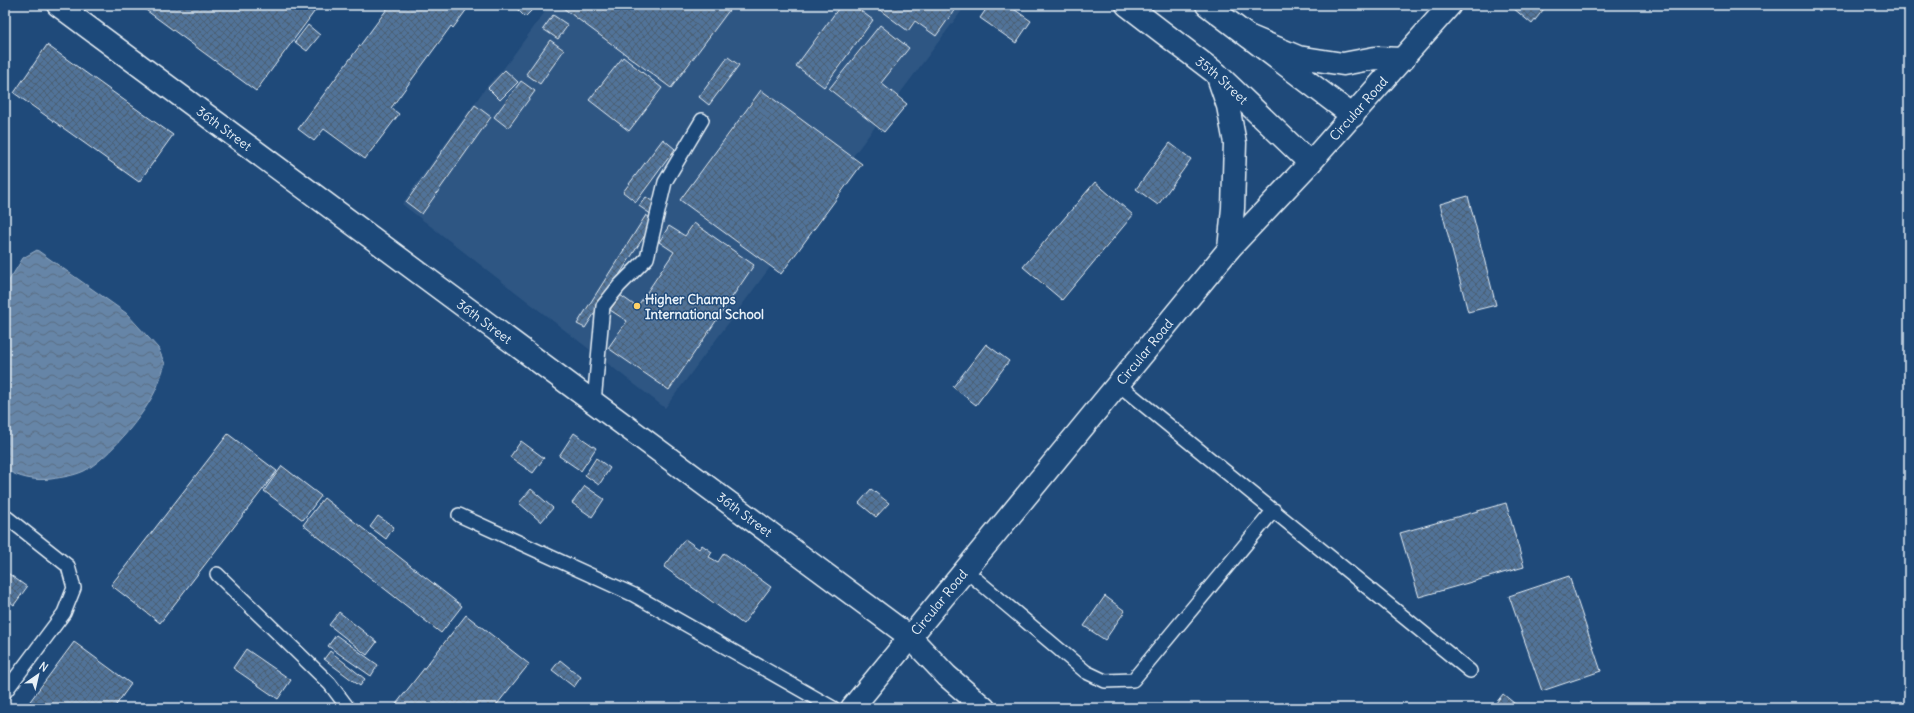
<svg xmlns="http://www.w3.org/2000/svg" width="1914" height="713" font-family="Delius,sans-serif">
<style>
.built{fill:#2e5683}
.water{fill:url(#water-waves);stroke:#9ab0c7}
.building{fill:url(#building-cross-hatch);stroke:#e8f1f8}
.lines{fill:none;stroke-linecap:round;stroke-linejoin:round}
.lane-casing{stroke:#e8f1f8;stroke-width:16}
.street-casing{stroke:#e8f1f8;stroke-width:25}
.secondary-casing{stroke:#e8f1f8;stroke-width:25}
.primary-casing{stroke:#e8f1f8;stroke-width:25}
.highway-casing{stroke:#e8f1f8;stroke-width:25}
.lane{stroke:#1f4a7a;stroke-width:13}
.street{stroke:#1f4a7a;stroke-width:22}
.secondary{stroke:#1f4a7a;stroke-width:22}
.primary{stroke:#1f4a7a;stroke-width:22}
.highway{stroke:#1f4a7a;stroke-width:22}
.poi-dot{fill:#ffd166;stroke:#1f4a7a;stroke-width:1.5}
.labels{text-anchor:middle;stroke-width:3;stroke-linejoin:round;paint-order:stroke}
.street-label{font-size:13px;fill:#e8f1f8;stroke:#1f4a7a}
.poi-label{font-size:13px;font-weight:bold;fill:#e8f1f8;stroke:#1f4a7a;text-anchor:start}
</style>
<defs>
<pattern id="water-waves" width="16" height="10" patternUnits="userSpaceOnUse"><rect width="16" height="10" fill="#6685a7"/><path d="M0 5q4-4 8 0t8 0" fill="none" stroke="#596d82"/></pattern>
<pattern id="building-cross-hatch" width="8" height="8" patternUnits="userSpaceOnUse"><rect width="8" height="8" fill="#517399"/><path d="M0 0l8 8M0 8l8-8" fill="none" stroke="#4c5e72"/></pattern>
</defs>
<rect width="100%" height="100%" fill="#1f4a7a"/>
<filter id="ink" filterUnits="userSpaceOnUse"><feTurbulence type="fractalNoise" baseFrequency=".025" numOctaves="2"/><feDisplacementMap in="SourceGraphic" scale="8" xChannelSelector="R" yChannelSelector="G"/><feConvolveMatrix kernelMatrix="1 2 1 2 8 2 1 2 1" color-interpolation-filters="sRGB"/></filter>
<g filter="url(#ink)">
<!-- built -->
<path class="built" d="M550,5H966L665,408L402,204L487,86L504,68Z"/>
<!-- water -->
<path class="water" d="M37,250L126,313L158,348L165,364C162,372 160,380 157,387C147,412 108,459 84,471C73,476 63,477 51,479C35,481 19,478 5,469V287L23,258Z"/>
<!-- building -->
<path class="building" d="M139,5H313L317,8L256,91Z
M390,5H470L453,28L451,26L391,108L399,114L365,159L324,129L314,141L298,129Z
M516,5H537L525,17L515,7Z
M559,5H733L671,88Z
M841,5H853L873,20L824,87L796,66Z
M873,5H958L936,36L915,21L908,31Z
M989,5H1008L1031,21L1016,43L980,18Z
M1515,5H1547L1532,24L1513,8Z
M553,15L568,25L558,39L543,29Z
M308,25L320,35L307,51L295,42Z
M880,25L909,48L881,83L907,104L884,132L829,89Z
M550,40L564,50L540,84L526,74Z
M47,45L173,135L139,182L14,93Z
M623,57L662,88L629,131L589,100Z
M728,57L739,65L709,105L699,97Z
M505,70L518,82L500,100L488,88Z
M521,81L535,91L508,128L494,117Z
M761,90L862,164L781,274L680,200Z
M475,105L491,117L422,214L406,202Z
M663,139L675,149L636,202L623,192Z
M1170,143L1191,159L1158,205L1136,189Z
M1095,182L1133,215L1062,300L1023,267Z
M1468,196L1496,305L1468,312L1440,204Z
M646,197L659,206L652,215L639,206Z
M646,215L654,221L585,328L577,324Z
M694,223L754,265L669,390L608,348L627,321L610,310L620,295L637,307L674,252L659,242L669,226L685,236Z
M986,344L1009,361L976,405L953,387Z
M574,433L596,448L581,471L559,456Z
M228,434L277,471L160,623L111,585Z
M521,441L544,458L533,473L510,457Z
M596,458L610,468L599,485L585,475Z
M282,466L321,496L303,520L264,491Z
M585,486L604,499L592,517L572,503Z
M531,489L553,508L541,522L519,503Z
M871,489L889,503L876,517L859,503Z
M324,498L462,606L441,633L303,525Z
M1506,503L1524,567L1419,597L1400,533Z
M378,516L394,527L386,539L370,527Z
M685,539L699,549L702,545L712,552L709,557L718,562L724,553L771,587L743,624L664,567Z
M5,571L27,587L14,605L5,598Z
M1569,576L1601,671L1542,691L1509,596Z
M1105,596L1125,611L1105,640L1084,626Z
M339,612L377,642L367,655L329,625Z
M466,615L529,664L494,708H393Z
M336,635L378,665L371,676L328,646Z
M74,642L131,684L116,705L120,708H25Z
M246,649L291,680L278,699L233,668Z
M330,651L365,679L360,686L324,659Z
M560,660L581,677L574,687L552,670Z
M1503,694L1520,708H1492Z"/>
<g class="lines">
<defs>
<path id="lane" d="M1118,384L1470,671
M594,402L603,306L619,286L647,258L665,182L702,120
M459,515L634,595L833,708
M5,516L68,566L74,588L64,613L5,692
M965,570L1086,672L1105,681L1133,680L1274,510
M217,574L330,684L348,708"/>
<g id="street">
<path id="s1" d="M58,5L910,637"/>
</g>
<path id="secondary" d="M910,637L947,676L984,708"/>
<g id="primary">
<path id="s2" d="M1127,5L1217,74L1310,163"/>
<path d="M1207,5L1353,116"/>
<path id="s3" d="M852,708L1229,249L1310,163L1450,5"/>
</g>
<path id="highway" d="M1248,36L1298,57L1343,64L1375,58L1404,59
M1217,74L1228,106L1235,143L1233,208L1229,249"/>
</defs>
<!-- lane casing -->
<use href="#lane" class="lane-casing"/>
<!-- street casing -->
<use href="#street" class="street-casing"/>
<!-- secondary casing -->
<use href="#secondary" class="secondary-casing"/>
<!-- primary casing -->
<use href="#primary" class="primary-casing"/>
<!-- highway casing -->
<use href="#highway" class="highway-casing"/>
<!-- lane -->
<use href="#lane" class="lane"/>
<!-- street -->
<use href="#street" class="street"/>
<!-- secondary -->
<use href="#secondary" class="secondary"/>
<!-- primary -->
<use href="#primary" class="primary"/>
<!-- highway -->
<use href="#highway" class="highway"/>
</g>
</g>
<!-- markers -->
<circle class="poi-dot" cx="637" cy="306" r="4"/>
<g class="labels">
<!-- street labels -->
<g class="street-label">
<text dy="5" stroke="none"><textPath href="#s2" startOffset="121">35th Street</textPath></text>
<text dy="5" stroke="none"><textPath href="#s3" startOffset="785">Circular Road</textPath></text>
<text dy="5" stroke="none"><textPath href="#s1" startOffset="207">36th Street</textPath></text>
<text dy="5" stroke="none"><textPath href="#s1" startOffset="531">36th Street</textPath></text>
<text dy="5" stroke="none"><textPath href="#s3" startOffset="461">Circular Road</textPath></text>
<text dy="5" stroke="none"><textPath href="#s1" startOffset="855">36th Street</textPath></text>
<text dy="5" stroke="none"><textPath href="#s3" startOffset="137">Circular Road</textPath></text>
</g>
<!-- poi labels -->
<g class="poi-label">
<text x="645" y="304">Higher Champs<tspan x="645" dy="15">International School</tspan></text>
</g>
</g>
<!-- margin -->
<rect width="1914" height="713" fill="none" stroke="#1f4a7a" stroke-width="20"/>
<rect x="10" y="10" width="1894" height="693" fill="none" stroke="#e8f1f8" stroke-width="1.5" filter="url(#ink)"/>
<!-- north arrow -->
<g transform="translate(38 675) rotate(34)" stroke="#1f4a7a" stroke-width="3" paint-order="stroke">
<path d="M0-3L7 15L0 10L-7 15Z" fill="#e8f1f8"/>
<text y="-6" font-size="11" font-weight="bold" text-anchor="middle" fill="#e8f1f8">N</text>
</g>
</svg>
